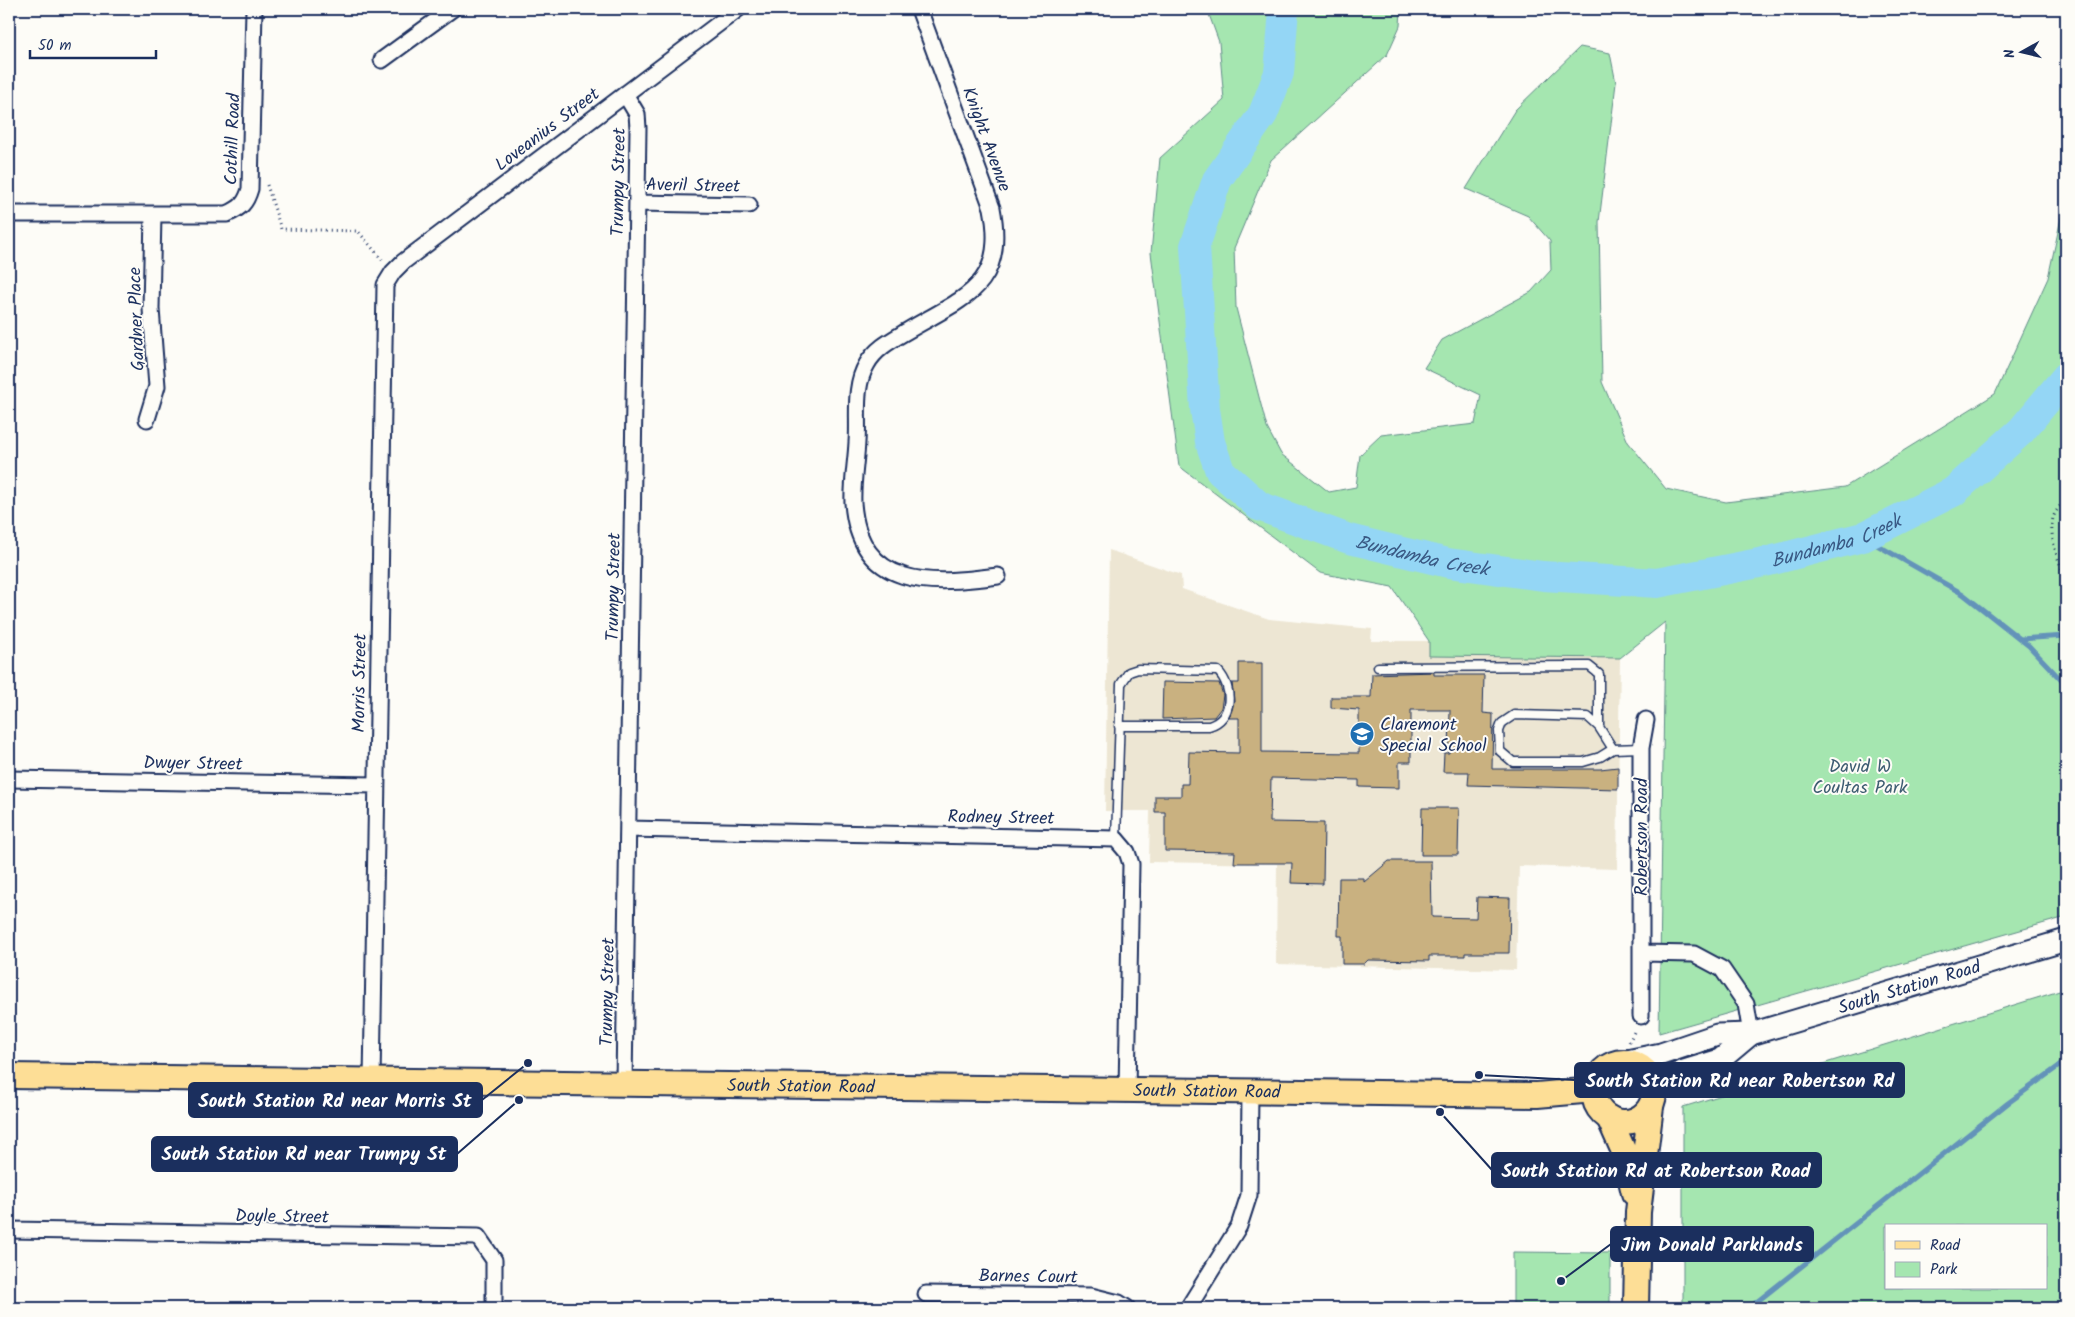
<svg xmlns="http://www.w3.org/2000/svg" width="2075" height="1317" font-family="Kalam,sans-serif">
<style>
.built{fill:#ede6d3}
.green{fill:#a5e6b0;stroke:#608a87;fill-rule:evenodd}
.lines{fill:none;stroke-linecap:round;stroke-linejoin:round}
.stream{stroke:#6493b9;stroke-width:5}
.river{stroke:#94d6f5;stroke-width:30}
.building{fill:#c9b180;stroke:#1b2f5e}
.lane-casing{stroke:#1b2f5e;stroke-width:11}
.street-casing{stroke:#1b2f5e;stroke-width:19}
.secondary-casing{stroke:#1b2f5e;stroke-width:25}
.primary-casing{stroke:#1b2f5e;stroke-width:28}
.path{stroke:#1b2f5e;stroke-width:3;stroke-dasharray:1 4;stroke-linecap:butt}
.lane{stroke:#fdfcf7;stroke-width:8}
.street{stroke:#fdfcf7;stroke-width:15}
.secondary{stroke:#fdfcf7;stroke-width:21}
.primary{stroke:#fdde96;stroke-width:24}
.labels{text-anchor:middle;stroke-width:4;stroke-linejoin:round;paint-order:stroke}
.street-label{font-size:18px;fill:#1b2f5e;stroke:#fdfcf7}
.poi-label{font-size:18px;fill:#1b2f5e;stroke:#fdfcf7;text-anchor:start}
.park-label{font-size:18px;fill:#3e5d72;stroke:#fdfcf7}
.water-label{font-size:19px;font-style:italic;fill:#395984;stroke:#fdfcf7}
.leader{fill:none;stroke:#1b2f5e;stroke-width:2}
.callout-dot{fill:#1b2f5e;stroke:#fdfcf7;stroke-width:2}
.callout{fill:#1b2f5e;stroke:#1b2f5e;stroke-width:2}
.callout-label{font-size:19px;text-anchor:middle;font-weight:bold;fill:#fff}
</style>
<rect width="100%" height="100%" fill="#fdfcf7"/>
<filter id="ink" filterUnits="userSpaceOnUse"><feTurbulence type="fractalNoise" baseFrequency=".02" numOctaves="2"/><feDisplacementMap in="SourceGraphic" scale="10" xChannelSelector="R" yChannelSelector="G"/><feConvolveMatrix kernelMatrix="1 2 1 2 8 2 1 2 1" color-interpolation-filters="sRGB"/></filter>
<g filter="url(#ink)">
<!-- built -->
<path class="built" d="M1109,550L1181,575L1182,589L1269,619L1372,629L1371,641H1429V656L1620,658L1617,869L1519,866L1516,970L1276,964L1277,864L1149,862L1150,811H1105Z"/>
<!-- green -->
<path class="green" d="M1207,9H1401L1400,26L1387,55L1271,160L1234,248L1236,308L1267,428L1281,454L1329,492L1356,487L1360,455L1381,435L1475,424L1481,395L1424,368L1442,340L1531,292L1551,270L1550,241L1528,216L1466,189L1515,110L1580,47L1610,53L1616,83L1599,222L1602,382L1628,442L1666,489L1726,502L1845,487L1995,394L2048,278L2066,195V917L1659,1033L1665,622L1620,658L1429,656V641L1392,587L1320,573L1179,466L1151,253L1160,158L1224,100L1219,42Z
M2066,989V1308H1683V1107ZM1886,1226H2046V1288H1886Z
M1513,1252L1610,1253V1308H1513Z"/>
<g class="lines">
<!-- stream -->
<path class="stream" d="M1863,537L1963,594L2029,646L2066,685
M2020,639L2066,636
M1749,1308L2008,1103L2066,1061"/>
<!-- river -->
<path class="river" id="s1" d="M1284,9L1279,73L1263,114L1217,180L1195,246L1205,409L1210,442L1220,471L1259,506L1349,539L1448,563L1543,576L1657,583L1769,561L1863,537L1953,492L2021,431L2066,377"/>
</g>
<!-- building -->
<path class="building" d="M1239,663H1262V752L1359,753V710L1331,708V697H1371L1372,674L1434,672V675H1484L1483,713L1493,714L1492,769H1600L1618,767V789L1468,785L1469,772H1443L1444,753H1449L1450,710H1411V762H1399V788L1359,787V780L1271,778L1270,822L1324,823L1323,884L1291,883L1292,863H1234L1235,852L1165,851V812H1155V796H1181V784H1188L1189,752L1239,753V718H1229L1234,702L1232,683H1239Z
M1163,682L1219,683L1223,695L1221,708L1214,717L1162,719Z
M1422,808H1459L1458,855H1421Z
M1389,861H1431L1432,917L1476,918L1477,897L1510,898L1509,953H1465V956H1429V961L1368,960L1364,964H1342V936H1338L1339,878H1364V882Z"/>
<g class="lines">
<defs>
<path id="lane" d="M1378,667L1589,666L1599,674V727
M1613,749L1599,727L1588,717L1514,715L1502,723L1499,731L1500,751L1513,762H1583L1600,757L1613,749L1641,748
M1116,839L1121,684L1129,672L1138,669L1218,671C1234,688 1233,719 1209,726H1119"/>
<path id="street" d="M919,9L992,208C1007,286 965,297 907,331C892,340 876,348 867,364C853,387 859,417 857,442C856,463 852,482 853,503C860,590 931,585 998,576
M382,60L452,9
M637,203L749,205
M9,214H227C241,208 246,203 250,189L254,9
M147,419L157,386L151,309L153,215
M9,779L376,785
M628,829L1116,839L1127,852L1131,864L1127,1091
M1641,953L1694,954L1722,969L1746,1004L1751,1034
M1641,1016V748L1646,720
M372,1081L385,285L393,272L403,262L738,9
M624,1084L638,128L637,114L625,94
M9,1230L478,1237L494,1260V1308
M926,1294L1091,1296L1119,1303L1127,1308
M1188,1308L1239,1226L1249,1195L1250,1091"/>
<g id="secondary">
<path id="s2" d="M1622,1062L1661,1054L1717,1035L1751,1034L2066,940"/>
<path d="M1654,1085L1684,1071L1720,1060L1751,1034"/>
</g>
<g id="primary">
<circle cx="1624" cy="1092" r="30"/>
<path id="s3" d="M9,1076L1537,1095L1594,1090"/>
<path d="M1609,1118L1625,1154L1634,1193"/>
<path d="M1636,1308L1638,1212L1651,1106"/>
</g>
</defs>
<!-- lane casing -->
<use href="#lane" class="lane-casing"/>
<!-- street casing -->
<use href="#street" class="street-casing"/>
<!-- secondary casing -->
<use href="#secondary" class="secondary-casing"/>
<!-- primary casing -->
<use href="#primary" class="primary-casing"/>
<!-- path -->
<path class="path" d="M267,185L281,229L358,231L384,262
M2066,498C2062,504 2055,511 2053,518C2048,539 2060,562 2066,581
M1629,1042L1635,1030"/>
<!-- lane -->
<use href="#lane" class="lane"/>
<!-- street -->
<use href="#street" class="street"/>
<!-- secondary -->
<use href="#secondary" class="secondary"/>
<!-- primary -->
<use href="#primary" class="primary"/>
</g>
</g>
<!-- icons -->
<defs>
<symbol id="school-disc" viewBox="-11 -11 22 22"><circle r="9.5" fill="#1f6fb2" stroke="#fdfcf7"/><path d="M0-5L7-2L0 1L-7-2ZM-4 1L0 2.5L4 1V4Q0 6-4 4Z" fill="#fff"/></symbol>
</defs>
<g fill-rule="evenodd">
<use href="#school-disc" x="1348" y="720" width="28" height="28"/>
</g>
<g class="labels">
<!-- street labels -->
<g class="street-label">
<text transform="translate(547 129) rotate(-37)" y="6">Loveanius Street</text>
<text transform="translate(232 139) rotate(-88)" y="6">Cothill Road</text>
<text transform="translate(987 139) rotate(70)" y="6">Knight Avenue</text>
<text transform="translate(618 182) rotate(-89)" y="6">Trumpy Street</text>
<text transform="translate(693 185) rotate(1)" y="6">Averil Street</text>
<text transform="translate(136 319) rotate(-92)" y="6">Gardner Place</text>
<text transform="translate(613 587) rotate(-89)" y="6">Trumpy Street</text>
<text transform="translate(359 683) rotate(-89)" y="6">Morris Street</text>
<text transform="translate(193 763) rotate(1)" y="6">Dwyer Street</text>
<text transform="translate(1001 817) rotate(1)" y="6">Rodney Street</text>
<text transform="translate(1641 837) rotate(-90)" y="6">Robertson Road</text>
<text dy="6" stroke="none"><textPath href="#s2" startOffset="298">South Station Road</textPath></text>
<text transform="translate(607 992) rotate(-89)" y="6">Trumpy Street</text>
<text dy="6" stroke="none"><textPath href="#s3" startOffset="792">South Station Road</textPath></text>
<text dy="6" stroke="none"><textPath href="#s3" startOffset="1198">South Station Road</textPath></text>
<text transform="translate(282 1216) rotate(1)" y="6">Doyle Street</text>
<text transform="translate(1028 1276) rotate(1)" y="6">Barnes Court</text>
</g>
<!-- poi labels -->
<g class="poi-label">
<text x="1380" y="730">Claremont<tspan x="1380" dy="21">Special School</tspan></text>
</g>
<!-- park labels -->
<g class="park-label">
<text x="1860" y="772">David W<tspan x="1860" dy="21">Coultas Park</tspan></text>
</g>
<!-- water labels -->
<g class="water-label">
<text dy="7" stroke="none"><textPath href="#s1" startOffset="1130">Bundamba Creek</textPath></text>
<text dy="7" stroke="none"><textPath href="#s1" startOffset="709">Bundamba Creek</textPath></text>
</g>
</g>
<!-- callouts -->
<path class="leader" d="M1479 1075L1575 1080M528 1063L482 1100M519 1100L457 1154M1440 1112L1492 1170M1561 1281L1611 1244"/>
<g class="callout-dot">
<circle cx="1479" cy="1075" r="5"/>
<circle cx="528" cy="1063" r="5"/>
<circle cx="519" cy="1100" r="5"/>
<circle cx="1440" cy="1112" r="5"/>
<circle cx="1561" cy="1281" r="5"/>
</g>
<g class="callout">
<rect x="1575" y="1063" width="329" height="34" rx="5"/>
<rect x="189" y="1083" width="293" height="34" rx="5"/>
<rect x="152" y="1137" width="305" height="34" rx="5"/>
<rect x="1492" y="1153" width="329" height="34" rx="5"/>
<rect x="1611" y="1227" width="202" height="34" rx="5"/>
</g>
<g class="callout-label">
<text x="1740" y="1087">South Station Rd near Robertson Rd</text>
<text x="335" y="1107">South Station Rd near Morris St</text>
<text x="304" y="1160">South Station Rd near Trumpy St</text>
<text x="1656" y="1177">South Station Rd at Robertson Road</text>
<text x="1712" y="1251">Jim Donald Parklands</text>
</g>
<!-- margin -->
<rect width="2075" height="1317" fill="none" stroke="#fdfcf7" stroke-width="30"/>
<rect x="15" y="15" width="2045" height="1287" fill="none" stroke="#1b2f5e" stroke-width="2" filter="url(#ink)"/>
<!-- legend -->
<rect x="1885" y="1224" width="162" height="65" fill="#fdfcf7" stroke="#a3aaba"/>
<rect x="1895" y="1241" width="25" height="8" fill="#fdde96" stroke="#a3aaba"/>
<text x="1930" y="1250" font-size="15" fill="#1b2f5e">Road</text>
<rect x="1895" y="1262" width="25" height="15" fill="#a5e6b0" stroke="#a3aaba"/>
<text x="1930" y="1274" font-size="15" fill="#1b2f5e">Park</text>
<!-- north arrow -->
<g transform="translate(2022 52) rotate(262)" stroke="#fdfcf7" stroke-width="4" paint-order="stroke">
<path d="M0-4L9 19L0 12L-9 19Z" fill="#1b2f5e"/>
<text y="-8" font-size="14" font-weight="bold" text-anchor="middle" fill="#1b2f5e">N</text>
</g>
<!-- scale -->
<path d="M30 50v8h126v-8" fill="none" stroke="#1b2f5e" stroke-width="2.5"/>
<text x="38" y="50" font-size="15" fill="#1b2f5e" stroke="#fdfcf7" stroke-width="4" paint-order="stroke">50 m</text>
</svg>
